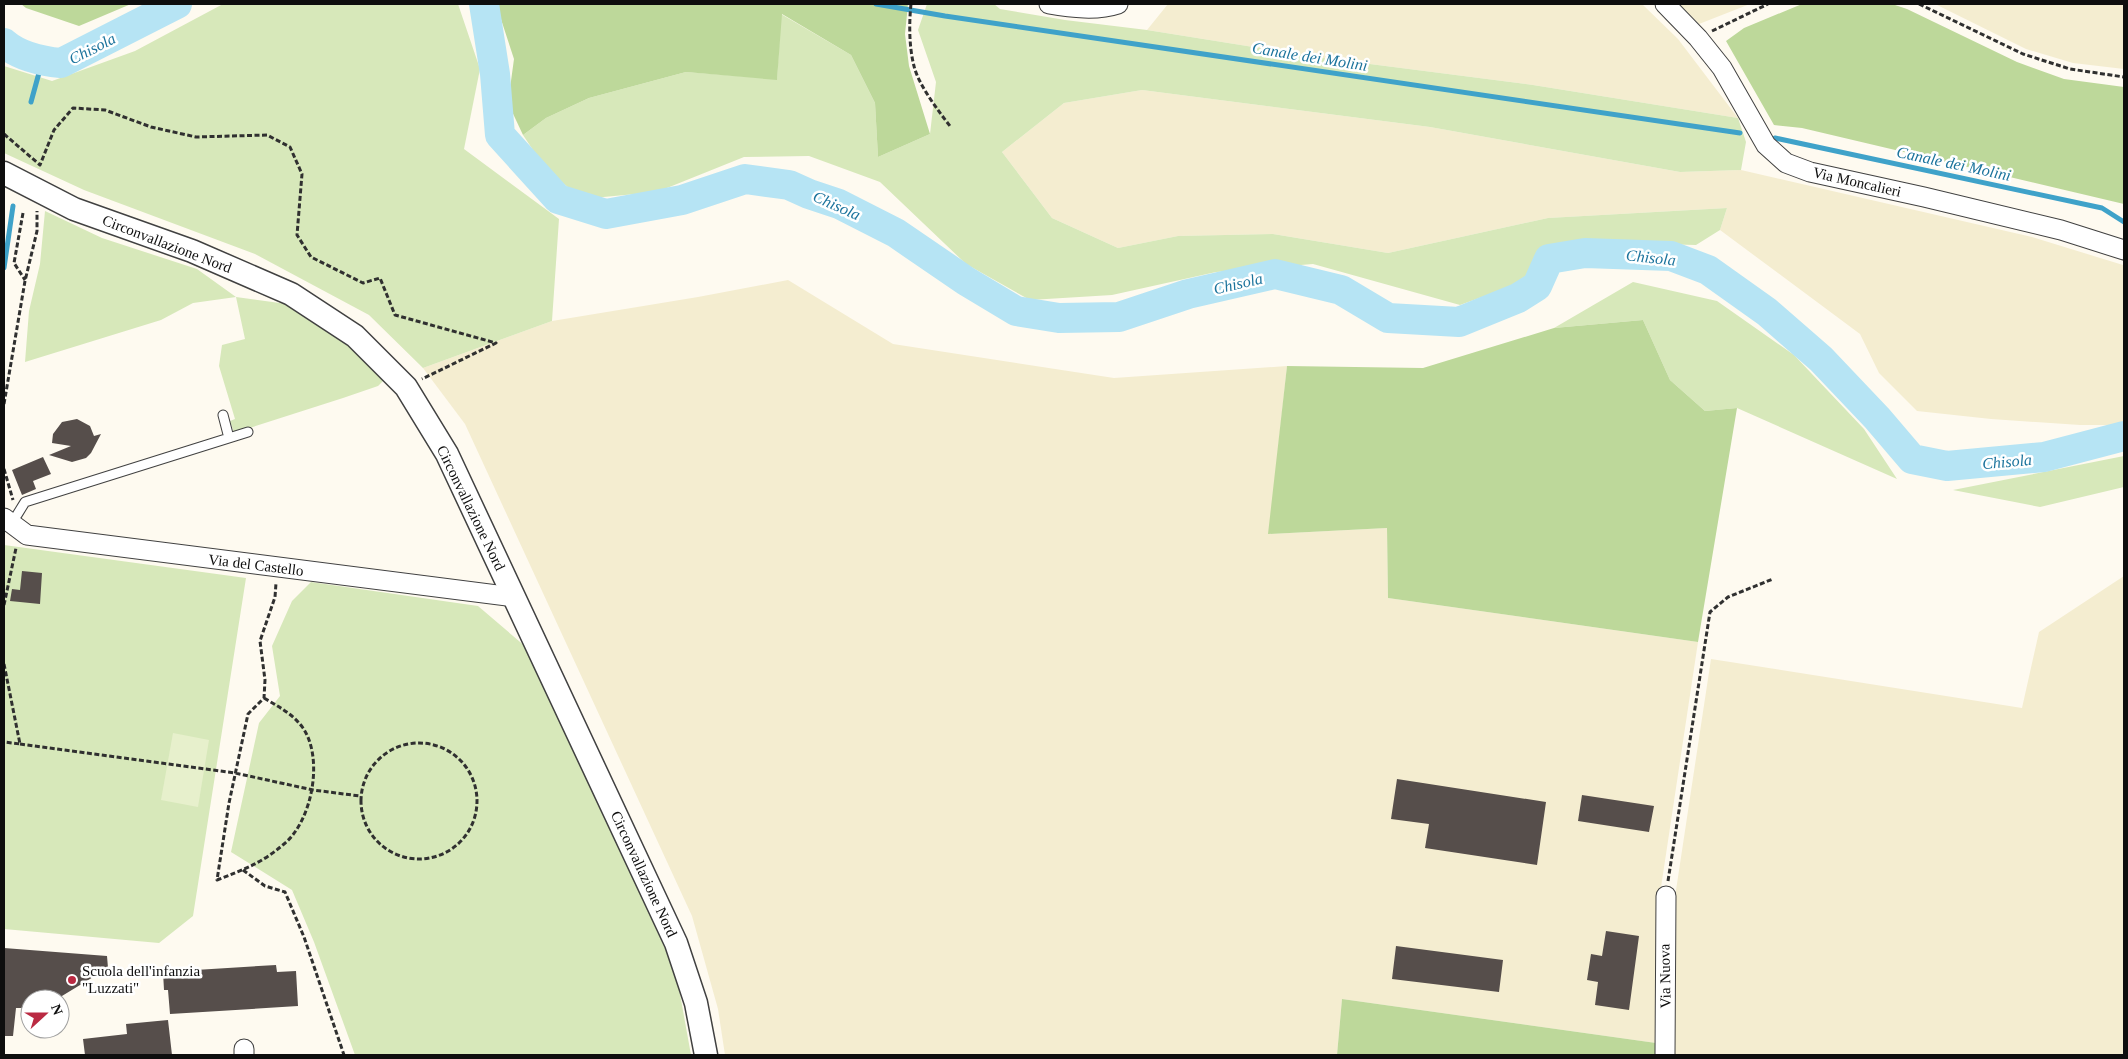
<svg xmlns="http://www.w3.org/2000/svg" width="2128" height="1059" font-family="Georgia,serif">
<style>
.farmland{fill:#f4edd0}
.green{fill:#d7e8ba}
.forest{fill:#bdd89a}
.pitch{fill:#e7f0cc}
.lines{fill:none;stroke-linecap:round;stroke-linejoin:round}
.stream{stroke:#3fa2c9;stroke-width:5}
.river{stroke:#b6e4f4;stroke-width:30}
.building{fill:#564e4b}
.service-casing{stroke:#414141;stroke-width:11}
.minor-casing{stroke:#414141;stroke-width:21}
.tertiary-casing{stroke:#414141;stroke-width:25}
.path{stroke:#303030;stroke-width:3;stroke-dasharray:5 2.5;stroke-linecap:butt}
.service{stroke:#fff;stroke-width:9}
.minor{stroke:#fff;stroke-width:19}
.tertiary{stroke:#fff;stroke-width:22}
.poi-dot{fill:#ba2a42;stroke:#fff;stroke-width:2}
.labels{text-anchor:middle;stroke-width:5;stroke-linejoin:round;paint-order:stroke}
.street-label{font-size:15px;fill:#0e0e0e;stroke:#fff}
.poi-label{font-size:15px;fill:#0e0e0e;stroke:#fff;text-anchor:start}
.water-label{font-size:16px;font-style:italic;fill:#1b739c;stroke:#fff}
</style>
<rect width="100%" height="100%" fill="#fefaf0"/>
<!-- farmland -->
<path class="farmland" d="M1168,4H1642L1678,39L1738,118L1533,85L1323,58L1147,30Z
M1679,4H1750L1699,24Z
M1935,4H2124V69L2073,63L2026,49Z
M1142,90L1430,127L1680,172L1741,170L2032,237L2123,265L2124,425H2080L1991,419L1917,411L1879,373L1860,334L1720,230L1727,208L1548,218L1388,253L1273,234L1178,236L1118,248L1052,218L1002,152L1064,103Z
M788,280L893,344L1114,378L1287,366L1269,534L1387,528L1388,598L1698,642L1660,894L1656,1043L1342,999L1337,1055H725L718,1009L692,916L465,424L423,368L552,321L698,297Z
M2124,576V1055H1671L1673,910L1711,659L2022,708L2039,632Z"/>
<!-- green -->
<path class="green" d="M223,4H458L480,69L464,149L559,219L552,321L423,368L369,315L255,254L84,190L4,153V66L52,81L135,51Z
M927,4H994L1000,9L1065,20L1147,30L1323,58L1533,85L1738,118L1746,142L1741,170L1680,172L1430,127L1142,90L1064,103L1002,152L1052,218L1118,248L1178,236L1273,234L1388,253L1548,218L1727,208L1720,230L1696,245L1580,242L1545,253L1526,281L1460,305L1313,264L1216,272L1112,295L1030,300L966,264L880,182L809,156L744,157L657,192L582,199L545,168L523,135L546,118L589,98L686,72L777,79L781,14L851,55L875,103L878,157L930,134L936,82L918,30Z
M45,211L102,238L197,269L236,297L287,304L348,343L385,379L378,386L343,398L234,433L230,421L235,419L219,366L222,345L245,339L236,297L193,303L161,320L25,362L29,311L40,264Z
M1633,282L1717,301L1794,355L1864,429L1897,479L1737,408L1705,411L1670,380L1643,320L1554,328Z
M2124,456V487L2040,507L1953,490Z
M4,545L246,578L193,916L159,943L4,929Z
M311,582L478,606L526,647L676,972L691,1055H355L314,942L292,890L231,852L259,723L280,696L272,646L292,601Z"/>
<!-- forest -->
<path class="forest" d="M21,4H131L79,26L26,8Z
M496,4H908L905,34L909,66L930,134L878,157L875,103L851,55L782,14L777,80L686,72L589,98L546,118L523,135L508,103L514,59Z
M1802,4H1892L1907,9L2017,62L2064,79L2124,87V204L1802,128L1774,125L1726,41L1744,28Z
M1643,320L1670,380L1705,411L1737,408L1698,642L1388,598L1387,528L1268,534L1287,366L1423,368L1554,328Z
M1342,999L1656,1043V1055H1337Z"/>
<!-- pitch -->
<path class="pitch" d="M173,733L209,740L198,807L161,800Z"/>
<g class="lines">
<!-- stream -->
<path class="stream" d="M876,4L945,16L1740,133
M31,102L42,62
M1775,138L2102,208L2124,222
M4,268L13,206"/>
<!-- river -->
<path class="river" d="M484,4L495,74L500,135L558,199L606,214L682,200L745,179L789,185L809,194L839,204L896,233L966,281L1016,311L1059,318L1119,317L1188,294L1275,274L1341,290L1388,318L1459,322L1518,298L1537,286L1549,259L1585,253L1671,256L1708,270L1767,312L1821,359L1877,418L1912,459L1947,466L2044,457L2124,436
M4,43C19,56 41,61 61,63L177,4"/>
</g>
<!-- building -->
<path class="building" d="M77,419L90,426L94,436L101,434L91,453L86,458L72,462L49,455L71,446L52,443L53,434L62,422Z
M43,457L51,474L33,481L36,489L22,495L12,470Z
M22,571L42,573L40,604L10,601L12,589L20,590Z
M1397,779L1546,802L1537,865L1425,848L1429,824L1391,819Z
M1582,795L1654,806L1649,832L1578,821Z
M1606,931L1639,936L1629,1010L1595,1005L1598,982L1587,980L1591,954L1602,956Z
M1396,946L1503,960L1499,992L1392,979Z
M4,948L107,956L108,968L57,999H30V1008H16L13,1036H4Z
M276,965L277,972L296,971L298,1006L170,1014L168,990H164L163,972Z
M168,1020L172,1055H85L83,1039L127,1034L126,1024Z"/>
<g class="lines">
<defs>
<path id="service" d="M223,415L229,438
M17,515L25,502L248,432"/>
<path id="minor" d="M1049,4C1072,8 1097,11 1118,4
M1665,4L1698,38L1722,68L1766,145L1786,163L1810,172L1924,197L2061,230L2124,250
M4,518L27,535L514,597
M244,1055V1049
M1665,1055L1666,896"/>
<path id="tertiary" d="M4,173L74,209L192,251L291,294L355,336L406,387L447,454L676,943L696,1003L706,1055"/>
</defs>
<!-- service casing -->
<use href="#service" class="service-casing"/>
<!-- minor casing -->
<use href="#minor" class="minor-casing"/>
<!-- tertiary casing -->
<use href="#tertiary" class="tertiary-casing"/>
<!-- path -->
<path class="path" d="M911,4C909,23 909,47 914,66C918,84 939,112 950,126
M1919,4L2023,54L2070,69L2124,77
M1712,31L1768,4
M4,134L40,165L54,130L73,108L105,110L151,127L196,137L267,135L290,147L302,174L297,235L311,257L363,283L380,278L395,315L496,343L422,379
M23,213L14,263L25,280
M4,404L25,281L37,231V211
M4,469L13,500
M4,605L16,548
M4,664L20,744L4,742
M264,698C279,707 293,714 303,728C324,759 312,821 284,844C262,863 243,870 217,880L229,803L248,714L264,698L265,680L260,641L275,597L276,583
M361 801a58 58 0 1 1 116 0a58 58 0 1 1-116 0Z
M20,744L235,773L313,790L360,796
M243,870L265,886L285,892L304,937L344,1055
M1668,881L1710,612L1728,597L1773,579"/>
<!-- service -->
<use href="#service" class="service"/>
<!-- minor -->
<use href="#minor" class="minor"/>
<!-- tertiary -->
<use href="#tertiary" class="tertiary"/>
</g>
<!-- markers -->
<circle class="poi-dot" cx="72" cy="980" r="5"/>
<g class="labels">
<!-- street labels -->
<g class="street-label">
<text transform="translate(1857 182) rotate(13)" y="5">Via Moncalieri</text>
<text transform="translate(167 244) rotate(21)" y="5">Circonvallazione Nord</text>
<text transform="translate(471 508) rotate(64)" y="5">Circonvallazione Nord</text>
<text transform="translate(256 565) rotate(7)" y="5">Via del Castello</text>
<text transform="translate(644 874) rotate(65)" y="5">Circonvallazione Nord</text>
<text transform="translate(1665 976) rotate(-91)" y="5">Via Nuova</text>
</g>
<!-- poi labels -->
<g class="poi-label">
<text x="82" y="976">Scuola dell'infanzia<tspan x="82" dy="17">"Luzzati"</tspan></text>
</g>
<!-- water labels -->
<g class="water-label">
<text transform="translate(92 48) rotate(-27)" y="6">Chisola</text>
<text transform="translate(1310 56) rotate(9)" y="6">Canale dei Molini</text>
<text transform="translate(1954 163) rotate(12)" y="6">Canale dei Molini</text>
<text transform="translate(837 205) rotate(24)" y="6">Chisola</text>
<text transform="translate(1651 257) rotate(6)" y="6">Chisola</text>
<text transform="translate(1238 283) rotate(-13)" y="6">Chisola</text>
<text transform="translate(2007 461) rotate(-5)" y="6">Chisola</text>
</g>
</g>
<!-- border -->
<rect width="2128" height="1059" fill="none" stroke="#0e0e0e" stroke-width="10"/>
<!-- north arrow -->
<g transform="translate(45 1014) rotate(69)"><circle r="24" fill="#ffffff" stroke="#9f9f9f"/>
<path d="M0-4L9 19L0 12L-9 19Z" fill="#ba2a42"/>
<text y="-8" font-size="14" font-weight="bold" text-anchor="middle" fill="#0e0e0e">N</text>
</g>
</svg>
